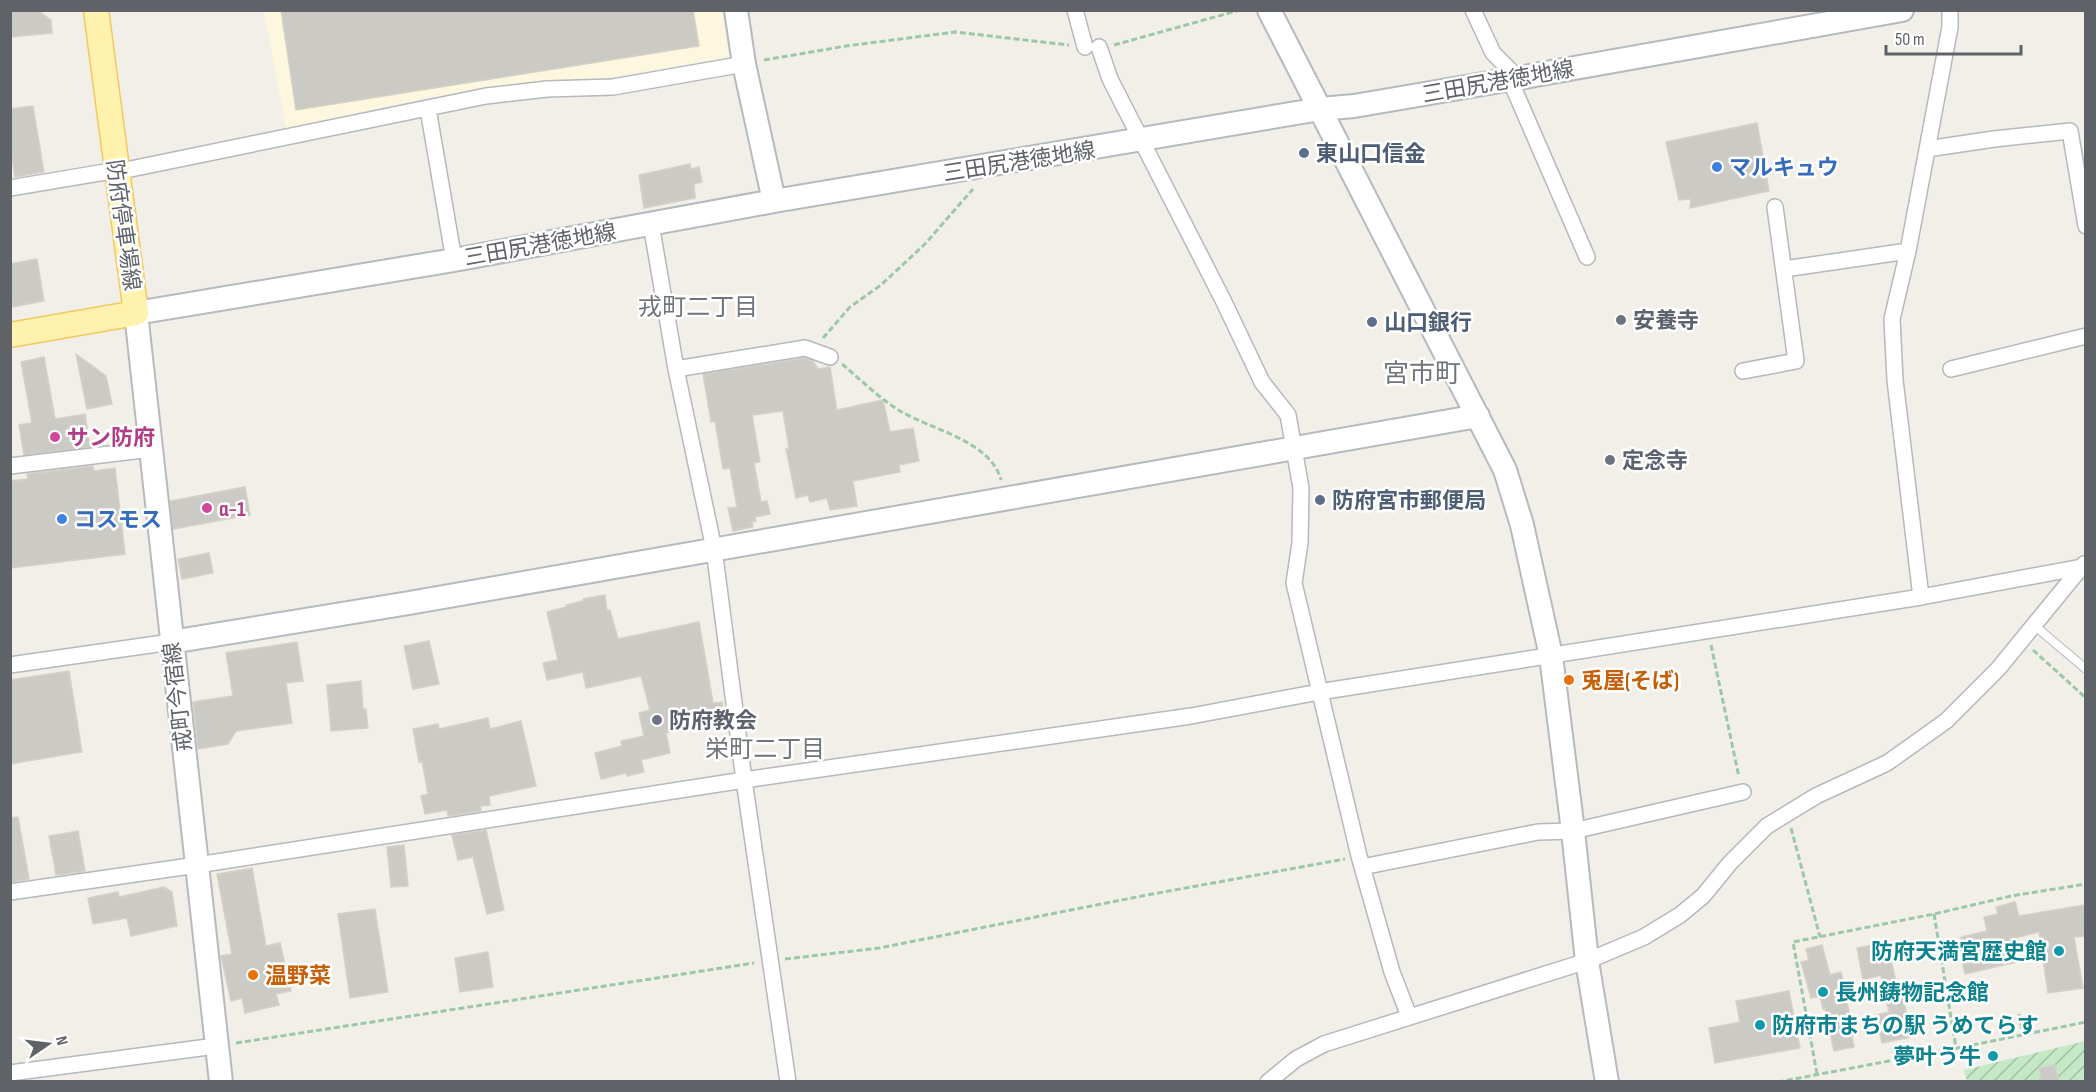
<svg xmlns="http://www.w3.org/2000/svg" width="2096" height="1092" font-family="'Sofia Sans Condensed','Noto Sans JP',sans-serif">
<style>
.commercial{fill:#fef7e0}
.garden{fill:url(#garden-furrows)}
.building{fill:#cccac5;stroke:#d6d1c6;stroke-width:1.5}
.lines{fill:none;stroke-linecap:round;stroke-linejoin:round}
.lane-casing{stroke:#b5b8bc;stroke-width:10}
.street-casing{stroke:#b5b8bc;stroke-width:18}
.secondary-casing{stroke:#b6babf;stroke-width:26}
.primary-casing{stroke:#f2c960;stroke-width:27}
.path{stroke:#9cc7a9;stroke-width:3;stroke-dasharray:6 3;stroke-linecap:butt}
.lane{stroke:#fff;stroke-width:8}
.street{stroke:#fff;stroke-width:15}
.secondary{stroke:#fff;stroke-width:22}
.primary{stroke:#fff2af;stroke-width:24}
.service-dot{fill:#5c6f8a;stroke:#fff;stroke-width:2}
.shop-dot{fill:#3f7fe0;stroke:#fff;stroke-width:2}
.worship-dot{fill:#6b7280;stroke:#fff;stroke-width:2}
.hotel-dot{fill:#d1479c;stroke:#fff;stroke-width:2}
.food-dot{fill:#e8710a;stroke:#fff;stroke-width:2}
.culture-dot{fill:#0f9aa8;stroke:#fff;stroke-width:2}
.labels{text-anchor:middle;stroke-width:5;stroke-linejoin:round;paint-order:stroke}
.street-label{font-size:22px;fill:#5f6368;stroke:#fff}
.service-label{font-size:22px;font-weight:bold;fill:#4e5e75;stroke:#fff;text-anchor:start}
.shop-label{font-size:22px;font-weight:bold;fill:#366cbe;stroke:#fff;text-anchor:start}
.worship-label{font-size:22px;font-weight:bold;fill:#5b616d;stroke:#fff;text-anchor:start}
.hotel-label{font-size:22px;font-weight:bold;fill:#b23c85;stroke:#fff;text-anchor:start}
.food-label{font-size:22px;font-weight:bold;fill:#c56008;stroke:#fff;text-anchor:start}
.culture-label{font-size:22px;font-weight:bold;fill:#0d838f;stroke:#fff;text-anchor:end}
.neighbourhood-label{font-size:24px;fill:#70757a;stroke:#fff}
.quarter-label{font-size:26px;fill:#70757a;stroke:#fff}
</style>
<defs>
<pattern id="garden-furrows" width="10" height="10" patternUnits="userSpaceOnUse" patternTransform="scale(1.5)"><rect width="10" height="10" fill="#c5e8c5"/><path d="M-1 1l2-2M0 10L10 0M9 11l2-2" fill="none" stroke="#a3c0a4"/></pattern>
</defs>
<rect width="100%" height="100%" fill="#f1efe8"/>
<!-- commercial -->
<path class="commercial" d="M264,11H722L729,57L599,79L511,87L430,97L286,128Z"/>
<!-- garden -->
<path class="garden" d="M2085,1041V1081H1967L1964,1070Z"/>
<!-- building -->
<path class="building" d="M10,10H37L51,20L52,33L10,37Z
M281,10H693L699,46L296,110Z
M33,106L44,172L15,177L10,146V109Z
M1757,123L1769,191L1690,208L1691,199L1679,200L1666,142Z
M690,164L691,169L699,167L702,182L694,184L695,198L644,208L639,175Z
M37,259L44,301L13,307L10,294V264Z
M76,354L106,376L112,404L87,409Z
M44,357L55,419L85,414L90,447L24,455L19,425L32,423L21,362Z
M804,358L813,361L818,369L830,367L837,410L883,400L890,432L913,428L919,461L899,465L900,472L853,481L857,506L830,510L827,498L810,502L808,495L796,498L786,449H789L783,411L752,415L760,462L754,463L761,502L767,501L770,514L755,517L756,521L752,522L753,527L733,531L728,508L737,507L730,468L723,469L715,421L711,422L703,374Z
M93,466L94,471L115,468L125,554L11,568L10,481L28,479L27,474Z
M245,487L250,515L173,529L170,501Z
M209,553L213,573L182,579L178,559Z
M605,595L607,611L610,610L618,639L699,622L713,703L722,702L725,721L666,733L670,753L641,760L644,772L627,776L626,773L601,779L595,753L622,746L621,741L644,736L639,713L650,710L641,676L586,688L583,672L547,680L543,663L558,660L547,612L566,607V605L583,601V599Z
M429,641L439,684L413,689L404,646Z
M297,642L303,681L286,683L292,723L236,731L228,744L198,749L193,702L233,696L226,653Z
M69,671L82,752L10,764V680Z
M361,681L363,709H366L368,728L331,731L327,685Z
M488,718L490,729L521,721L536,786L489,796L490,805L480,806L481,811L448,816L447,810L425,814L421,796L428,794L422,761L419,762L413,729L438,724L439,729Z
M18,817L29,879L10,882V818Z
M486,830L504,910L487,914L473,857L458,860L452,835Z
M78,831L85,871L56,875L49,836Z
M404,845L408,886L391,887L387,847Z
M252,868L266,946L280,943L291,991L276,994L279,1005L245,1013L242,998L231,1001L221,956L232,954L217,874Z
M164,887L172,892L177,926L131,936L127,918L93,924L88,898L118,892L119,897Z
M2015,902L2019,916L2085,905V936L2074,937L2083,988L2048,993L2039,932L2011,939L2017,962L1965,974L1958,944H1962L1961,937L1987,931L1984,917L1998,914L1996,907Z
M375,909L388,992L350,998L338,914Z
M1886,941L1900,997L1903,996L1911,1037L1882,1043L1876,1015L1889,1012L1881,975L1863,980L1857,948L1872,945L1876,955L1873,944Z
M1822,945L1830,975L1841,972L1846,991H1844L1850,1015H1848L1854,1047L1834,1051L1825,1009H1823L1820,996L1811,998L1801,962L1809,960L1806,949Z
M488,952L493,987L460,992L455,958Z
M1789,991L1800,1048L1715,1063L1709,1028L1740,1022L1736,1001Z
M2055,1065L2059,1082H2042L2039,1068Z"/>
<g class="lines">
<defs>
<path id="lane" d="M2035,626L2086,669"/>
<path id="street" d="M1075,10L1085,47
M1473,10L1493,53L1518,78
M1099,47L1110,79L1223,300L1262,382L1288,415L1301,488L1300,543L1294,583L1359,856L1392,972L1409,1016
M1510,80L1587,257
M428,109L454,260
M1927,149L1994,139L2070,131L2086,226
M116,172L486,96L547,89L613,87L744,64
M10,188L105,172
M651,224L676,369L714,549L744,780L788,1082
M1784,269L1908,251
M676,369L805,348L830,357
M1951,369L2086,336
M1743,371L1796,361L1775,207
M10,466L151,449
M1921,597L1895,380L1892,319L1908,251L1950,27V10
M10,665L171,642
M1362,867L1538,832L1573,831L1743,792
M10,892L197,865L744,780L1191,716L1319,692L1921,597L2082,567
M10,1073L216,1046
M1268,1082L1296,1059L1324,1044L1587,961L1644,937L1680,915L1703,896L1730,863L1767,826L1816,796L1887,763L1946,721L1998,669L2084,564"/>
<path id="secondary" d="M736,10L744,64L774,201
M1269,10L1505,470L1522,525L1551,656L1573,831L1587,961L1607,1082
M171,642L409,603L1478,416
M221,1082L136,313L454,260L774,201L1320,109L1354,106L1518,78L1902,10"/>
<path id="primary" d="M10,335L136,313L96,10"/>
</defs>
<!-- lane casing -->
<use href="#lane" class="lane-casing"/>
<!-- street casing -->
<use href="#street" class="street-casing"/>
<!-- secondary casing -->
<use href="#secondary" class="secondary-casing"/>
<!-- primary casing -->
<use href="#primary" class="primary-casing"/>
<!-- path -->
<path class="path" d="M1114,45L1240,10
M764,60L846,46L955,32L1069,45
M823,338L850,307L881,285L925,244L973,189
M842,364C861,380 879,398 900,411C930,429 991,441 1001,480
M1711,645L1739,777
M2033,650L2086,698
M1791,828L1820,937
M1934,914L1956,1048
M785,959L879,948L1147,895L1345,859
M2019,1014L2023,1035
M236,1043L754,963
M1817,1074L1793,942L1934,914L2011,896L2086,884
M1778,1082L1958,1048L2086,1022"/>
<!-- lane -->
<use href="#lane" class="lane"/>
<!-- street -->
<use href="#street" class="street"/>
<!-- secondary -->
<use href="#secondary" class="secondary"/>
<!-- primary -->
<use href="#primary" class="primary"/>
</g>
<!-- markers -->
<g class="service-dot">
<circle cx="1304" cy="153" r="6"/>
<circle cx="1372" cy="322" r="6"/>
<circle cx="1320" cy="500" r="6"/>
</g>
<g class="shop-dot">
<circle cx="1717" cy="167" r="6"/>
<circle cx="62" cy="519" r="6"/>
</g>
<g class="worship-dot">
<circle cx="1621" cy="320" r="6"/>
<circle cx="1610" cy="460" r="6"/>
<circle cx="657" cy="720" r="6"/>
</g>
<g class="hotel-dot">
<circle cx="55" cy="437" r="6"/>
<circle cx="207" cy="508" r="6"/>
</g>
<g class="food-dot">
<circle cx="1569" cy="680" r="6"/>
<circle cx="253" cy="975" r="6"/>
</g>
<g class="culture-dot">
<circle cx="2059" cy="951" r="6"/>
<circle cx="1823" cy="992" r="6"/>
<circle cx="1760" cy="1025" r="6"/>
<circle cx="1993" cy="1056" r="6"/>
</g>
<g class="labels">
<!-- street labels -->
<g class="street-label">
<text transform="translate(1498 81) rotate(-10)" y="8">三田尻港徳地線</text>
<text transform="translate(1019 161) rotate(-9)" y="8">三田尻港徳地線</text>
<text transform="translate(124 225) rotate(82)" y="8">防府停車場線</text>
<text transform="translate(540 244) rotate(-10)" y="8">三田尻港徳地線</text>
<text transform="translate(177 697) rotate(-97)" y="8">戒町今宿線</text>
</g>
<!-- service labels -->
<g class="service-label">
<text x="1316" y="161">東山口信金</text>
<text x="1384" y="330">山口銀行</text>
<text x="1332" y="508">防府宮市郵便局</text>
</g>
<!-- shop labels -->
<g class="shop-label">
<text x="1729" y="175">マルキュウ</text>
<text x="74" y="527">コスモス</text>
</g>
<!-- worship labels -->
<g class="worship-label">
<text x="1633" y="328">安養寺</text>
<text x="1622" y="468">定念寺</text>
<text x="669" y="728">防府教会</text>
</g>
<!-- hotel labels -->
<g class="hotel-label">
<text x="67" y="445">サン防府</text>
<text x="219" y="516">α-1</text>
</g>
<!-- food labels -->
<g class="food-label">
<text x="1581" y="688">兎屋(そば)</text>
<text x="265" y="983">温野菜</text>
</g>
<!-- culture labels -->
<g class="culture-label">
<text x="2047" y="959">防府天満宮歴史館</text>
<text x="1835" y="1000" text-anchor="start">長州鋳物記念館</text>
<text x="1772" y="1033" text-anchor="start">防府市まちの駅 うめてらす</text>
<text x="1981" y="1064">夢叶う牛</text>
</g>
<!-- neighbourhood labels -->
<g class="neighbourhood-label">
<text x="698" y="315">戎町二丁目</text>
<text x="765" y="757">栄町二丁目</text>
</g>
<!-- quarter labels -->
<g class="quarter-label">
<text x="1422" y="382">宮市町</text>
</g>
</g>
<!-- border -->
<rect width="2096" height="1092" fill="none" stroke="#5f6368" stroke-width="24"/>
<!-- north arrow -->
<g transform="translate(48 1044) rotate(76)" stroke="#ffffff" stroke-width="4.5" paint-order="stroke">
<path d="M0-4.5L10 22L0 15L-10 22Z" fill="#5f6368"/>
<text y="-9" font-size="16" font-weight="bold" text-anchor="middle" fill="#5f6368">N</text>
</g>
<!-- scale -->
<path d="M1886 45v9h135v-9" fill="none" stroke="#5f6368" stroke-width="3"/>
<text x="1895" y="45" font-size="18" fill="#5f6368" stroke="#ffffff" stroke-width="4.5" paint-order="stroke">50 m</text>
</svg>
